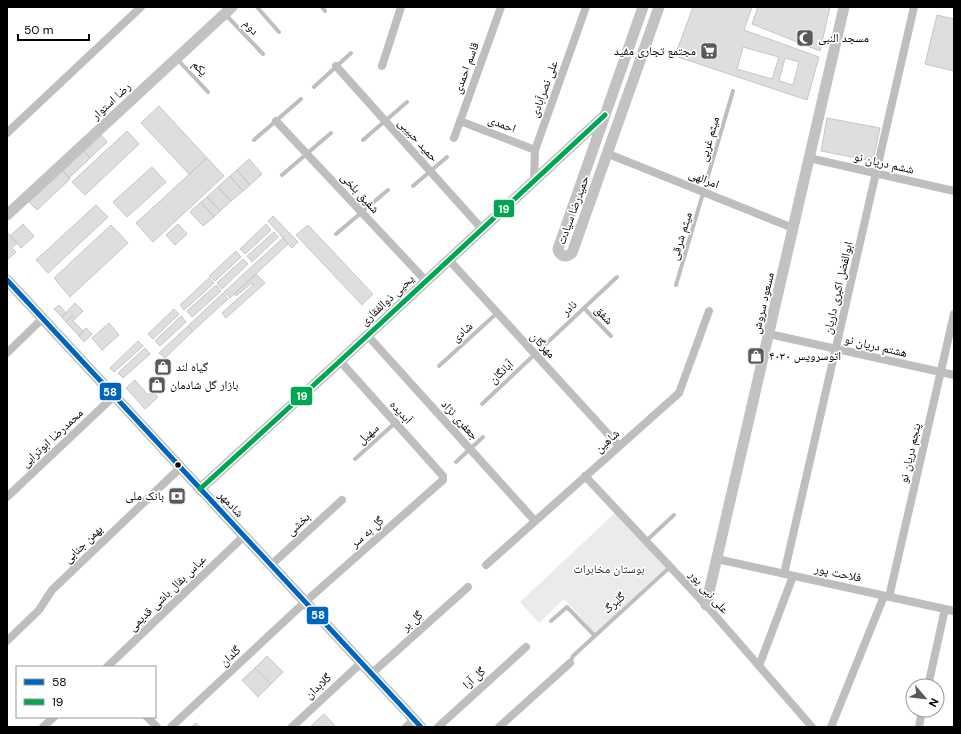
<svg xmlns="http://www.w3.org/2000/svg" width="961" height="734" font-family="'DM Sans','Noto Naskh Arabic',sans-serif">
<style>
.green{fill:#ebebeb}
.building{fill:#dedede;stroke:#c6c6c6;fill-rule:evenodd}
.lines{fill:none;stroke-linecap:round;stroke-linejoin:round}
.lane{stroke:#bebebe;stroke-width:4}
.street{stroke:#bebebe;stroke-width:8}
.secondary{stroke:#c2c2c2;stroke-width:11}
.bus-1-casing{stroke:#fff;stroke-width:8}
.bus-2-casing{stroke:#fff;stroke-width:8}
.bus-1{stroke:#0065bd;stroke-width:5}
.bus-2{stroke:#00a651;stroke-width:5}
.bus-dot{fill:#000;stroke:#fff;stroke-width:1.5}
.labels{text-anchor:middle;stroke-width:3.5;stroke-linejoin:round;paint-order:stroke}
.street-label{font-size:12px;fill:#000;stroke:#fff}
.poi-label{font-size:12px;fill:#000;stroke:#fff;text-anchor:start}
.park-label{font-size:12px;fill:#313131;stroke:#fff}
.line-badge{stroke:#fff;stroke-width:1.5}
.badge-label{font-size:11px;text-anchor:middle;font-weight:bold;fill:#fff}
</style>
<rect width="100%" height="100%" fill="#fff"/>
<!-- green -->
<path class="green" d="M616,512L665,568L595,633L564,599L539,623L520,602Z"/>
<!-- building -->
<path class="building" d="M693,7H752L744,30L819,57L807,100L675,56ZM743,47L779,57L772,79L737,69ZM785,58L799,62L793,85L779,81Z
M758,7H830L820,51L752,24Z
M937,15L954,19V71L925,64Z
M159,106L207,158L189,174L141,123Z
M827,118L880,128L873,161L821,151Z
M127,131L139,144L85,195L72,182Z
M101,135L107,142L90,158L84,151Z
M84,151L90,158L69,178L63,171Z
M207,158L224,176L153,242L136,223Z
M249,159L262,174L250,185L237,170Z
M152,167L166,182L127,217L113,202Z
M237,170L250,185L243,191L230,176Z
M63,171L70,179L37,210L29,202Z
M230,176L243,191L231,201L218,187Z
M218,187L231,201L220,211L207,197Z
M207,197L220,211L214,217L201,202Z
M201,202L214,217L203,226L190,212Z
M96,205L108,217L48,273L36,260Z
M273,216L298,242L292,248L268,221Z
M23,224L34,236L21,248L10,236Z
M178,224L187,234L175,245L166,235Z
M266,224L271,230L245,254L240,249Z
M111,225L128,243L70,297L54,278Z
M308,225L373,294L362,305L296,235Z
M7,232L17,243L12,248L16,252L7,260Z
M274,232L278,237L252,262L247,256Z
M283,238L288,244L230,298L224,292Z
M236,251L241,257L215,281L209,276Z
M243,259L248,264L222,289L217,283Z
M256,274L265,283L226,318L222,313L253,285L252,283L236,296L234,294Z
M209,278L214,283L184,310L180,305Z
M216,285L221,291L192,317L187,311Z
M223,293L228,299L193,331L188,326Z
M75,303L83,311L75,319L72,316L66,322L62,317Z
M59,305L66,313L62,317L54,309Z
M174,309L179,314L153,339L148,334Z
M72,316L75,319L73,321L83,331L79,336L66,322Z
M181,316L186,322L160,346L155,341Z
M109,323L119,335L102,350L92,338Z
M188,326L193,331L165,358L159,353Z
M86,328L92,334L84,342L79,336Z
M138,341L143,346L114,372L110,368Z
M145,348L150,354L123,378L118,373Z
M135,380L148,395L152,391L158,397L145,409L126,388Z
M267,656L283,672L271,684L255,668Z
M255,668L271,684L258,697L242,680Z
M324,714L336,727H310Z
M196,723L199,727H191Z"/>
<g class="lines">
<!-- lane -->
<path class="lane" d="M257,7L279,32
M322,7L325,11
M226,15L263,54
M177,59L208,92
M314,87L351,53
M254,140L301,99
M363,140L407,102
M282,175L331,133
M413,186L447,157
M336,234L388,190
M676,285L733,91
M584,308L611,336
M439,366L497,313
M482,404L617,277
M355,459L395,423
M456,462L483,437
M646,541L674,515
M551,621L567,607L595,636
M570,663L573,656L670,567"/>
<!-- street -->
<path class="street" d="M336,66L482,229
M382,66L401,7
M276,121L426,281
M460,121L535,150
M7,133L141,7
M454,138L501,7
M606,153L793,228
M809,158L954,191
M534,181L535,150L586,7
M449,260L619,446
M769,334L954,375
M368,336L535,521
M7,353L42,319
M585,476L706,605L812,727
M7,497L114,396
M717,559L954,611
M271,565L342,500
M486,565L679,393L709,311
M784,574L914,7
M889,597L954,314
M7,641L39,610L52,590L180,468
M759,666L793,576
M107,667L244,536
M371,674L468,587
M928,686L945,609
M147,717L157,727
M43,727L54,717
M171,727L305,602L443,480V476L340,361
M292,727L361,663
M406,727L414,720
M438,727L526,647
M499,727L570,663
M831,727L884,596
M919,727L922,710"/>
<!-- secondary -->
<path class="secondary" d="M643,7L558,249C559,254 562,256 567,256L572,253L659,7
M7,215L232,7
M7,280L421,727
M200,489L340,361L605,115
M706,605L844,7"/>
<defs>
<path id="bus-1" d="M7,280L421,727"/>
<path id="bus-2" d="M200,489L340,361L605,115"/>
</defs>
<!-- bus-1 casing -->
<use href="#bus-1" class="bus-1-casing"/>
<!-- bus-2 casing -->
<use href="#bus-2" class="bus-2-casing"/>
<!-- bus-1 -->
<use href="#bus-1" class="bus-1"/>
<!-- bus-2 -->
<use href="#bus-2" class="bus-2"/>
</g>
<!-- icons -->
<defs>
<symbol id="mosque-square" viewBox="-11 -11 22 22"><rect x="-9" y="-9" width="18" height="18" rx="4" fill="#595959" stroke="#fff"/><path d="M3.5-4.9A6 6 0 1 0 3.5 4.9A5 5 0 1 1 3.5-4.9Z" fill="#fff"/></symbol>
<symbol id="supermarket-square" viewBox="-11 -11 22 22"><rect x="-9" y="-9" width="18" height="18" rx="4" fill="#595959" stroke="#fff"/><path d="M-6-5.5h2.5l.6 2H6L4.5 2H-2.5L-4.4-4H-6ZM-1.5 3.2a1.3 1.3 0 1 0 .1 0ZM3 3.2a1.3 1.3 0 1 0 .1 0Z" fill="#fff"/></symbol>
<symbol id="shop-square" viewBox="-11 -11 22 22"><rect x="-9" y="-9" width="18" height="18" rx="4" fill="#595959" stroke="#fff"/><path d="M-5-2.5h2.3a2.7 3.5 0 0 1 5.4 0H5L5.5 6h-11ZM-1.5-2.5h3a1.5 2.3 0 0 0-3 0Z" fill="#fff"/></symbol>
<symbol id="bank-square" viewBox="-11 -11 22 22"><rect x="-9" y="-9" width="18" height="18" rx="4" fill="#595959" stroke="#fff"/><path d="M-6-4H6V4H-6ZM0-2.3a2.3 2.3 0 1 0 0 4.6a2.3 2.3 0 1 0 0-4.6Z" fill="#fff"/></symbol>
</defs>
<g fill-rule="evenodd">
<use href="#mosque-square" x="795" y="28" width="20" height="20"/>
<use href="#supermarket-square" x="699" y="41" width="20" height="20"/>
<use href="#shop-square" x="746" y="346" width="20" height="20"/>
<use href="#shop-square" x="153" y="357" width="20" height="20"/>
<use href="#shop-square" x="147" y="375" width="20" height="20"/>
<use href="#bank-square" x="167" y="486" width="20" height="20"/>
</g>
<!-- markers -->
<circle class="bus-dot" cx="178" cy="465" r="3.5"/>
<g class="labels">
<!-- street labels -->
<g class="street-label">
<text transform="translate(251 27) rotate(47)" y="4">دوم</text>
<text transform="translate(200 68) rotate(46)" y="4">یکم</text>
<text transform="translate(466 68) rotate(-70)" y="4">قاسم احمدی</text>
<text transform="translate(544 89) rotate(-70)" y="4">علی نصرآبادی</text>
<text transform="translate(111 101) rotate(-43)" y="4">رضا استوار</text>
<text transform="translate(502 124) rotate(21)" y="4">احمدی</text>
<text transform="translate(709 139) rotate(-74)" y="4">میثم غربی</text>
<text transform="translate(418 140) rotate(48)" y="4">حمید حبیبی</text>
<text transform="translate(884 163) rotate(13)" y="4">ششم دریان‌ نو</text>
<text transform="translate(704 179) rotate(22)" y="4">امرالهی</text>
<text transform="translate(360 193) rotate(47)" y="4">شفیق بلخی</text>
<text transform="translate(573 210) rotate(-70)" y="4">حمیدرضا سیادت</text>
<text transform="translate(681 236) rotate(-73)" y="4">میثم شرقی</text>
<text transform="translate(838 288) rotate(-77)" y="4">ابوالفضل اکبری داریان</text>
<text transform="translate(387 300) rotate(-43)" y="4">یحیی ذوالفقاری</text>
<text transform="translate(763 303) rotate(-77)" y="4">مسعود سروش</text>
<text transform="translate(569 308) rotate(-43)" y="4">نادر</text>
<text transform="translate(604 315) rotate(46)" y="4">شفق</text>
<text transform="translate(462 332) rotate(-42)" y="4">شادی</text>
<text transform="translate(543 345) rotate(47)" y="4">مهرگان</text>
<text transform="translate(876 346) rotate(13)" y="4">هشتم دریان‌ نو</text>
<text transform="translate(501 372) rotate(-43)" y="4">آبانگان</text>
<text transform="translate(401 412) rotate(48)" y="4">آبدیده</text>
<text transform="translate(460 420) rotate(48)" y="4">جعفری نژاد</text>
<text transform="translate(368 434) rotate(-41)" y="4">سهیل</text>
<text transform="translate(52 438) rotate(-43)" y="4">محمدرضا ابوترابی</text>
<text transform="translate(607 441) rotate(-42)" y="4">شاهین</text>
<text transform="translate(910 453) rotate(-77)" y="4">پنجم دریان‌ نو</text>
<text transform="translate(231 504) rotate(47)" y="4">شادمهر</text>
<text transform="translate(298 524) rotate(-43)" y="4">بخشی</text>
<text transform="translate(367 532) rotate(-42)" y="4">گل به سر</text>
<text transform="translate(83 544) rotate(-44)" y="4">بهمن جنابی</text>
<text transform="translate(838 573) rotate(12)" y="4">فلاحت پور</text>
<text transform="translate(709 592) rotate(48)" y="4">علی نبی پور</text>
<text transform="translate(167 593) rotate(-44)" y="4">عباس بقال باشی قدیمی</text>
<text transform="translate(614 603) rotate(-42)" y="4">گلبرگ</text>
<text transform="translate(412 621) rotate(-42)" y="4">گل بر</text>
<text transform="translate(230 656) rotate(-43)" y="4">گلدان</text>
<text transform="translate(474 678) rotate(-42)" y="4">گل آرا</text>
<text transform="translate(318 686) rotate(-43)" y="4">گلابدان</text>
</g>
<!-- poi labels -->
<g class="poi-label">
<text x="818" y="42">مسجد النبی</text>
<text x="696" y="55" text-anchor="end">مجتمع تجاری مفید</text>
<text x="769" y="360">اتوسرویس ۴۰۳۰</text>
<text x="176" y="371">گیاه لند</text>
<text x="170" y="389">بازار گل شادمان</text>
<text x="164" y="500" text-anchor="end">بانک ملی</text>
</g>
<!-- park labels -->
<g class="park-label">
<text x="609" y="573">بوستان مخابرات</text>
</g>
</g>
<g class="line-badge">
<rect x="493" y="199" width="22" height="19" rx="4" fill="#00a651"/>
<rect x="99" y="382" width="23" height="19" rx="4" fill="#0065bd"/>
<rect x="290" y="386" width="23" height="20" rx="4" fill="#00a651"/>
<rect x="306" y="606" width="23" height="19" rx="4" fill="#0065bd"/>
</g>
<g class="badge-label">
<text x="504" y="213">19</text>
<text x="110" y="396">58</text>
<text x="302" y="400">19</text>
<text x="318" y="619">58</text>
</g>
<!-- border -->
<rect width="961" height="734" fill="none" stroke="#000000" stroke-width="16"/>
<!-- legend -->
<rect x="16" y="666" width="140" height="52" fill="#ffffff" stroke="#999999"/>
<rect x="24" y="679" width="20" height="6" fill="#0065bd" stroke="#999999"/>
<text x="52" y="686" font-size="12" fill="#000000">58</text>
<rect x="24" y="699" width="20" height="6" fill="#00a651" stroke="#999999"/>
<text x="52" y="706" font-size="12" fill="#000000">19</text>
<!-- north arrow -->
<g transform="translate(925 698) rotate(118)"><circle r="19" fill="#ffffff" stroke="#999999"/>
<path d="M0-3L7 15L0 10L-7 15Z" fill="#595959"/>
<text y="-6" font-size="11" font-weight="bold" text-anchor="middle" fill="#000000">N</text>
</g>
<!-- scale -->
<path d="M18 34v6h71v-6" fill="none" stroke="#000000" stroke-width="2"/>
<text x="24" y="34" font-size="12" fill="#000000" stroke="#ffffff" stroke-width="3" paint-order="stroke">50 m</text>
</svg>
